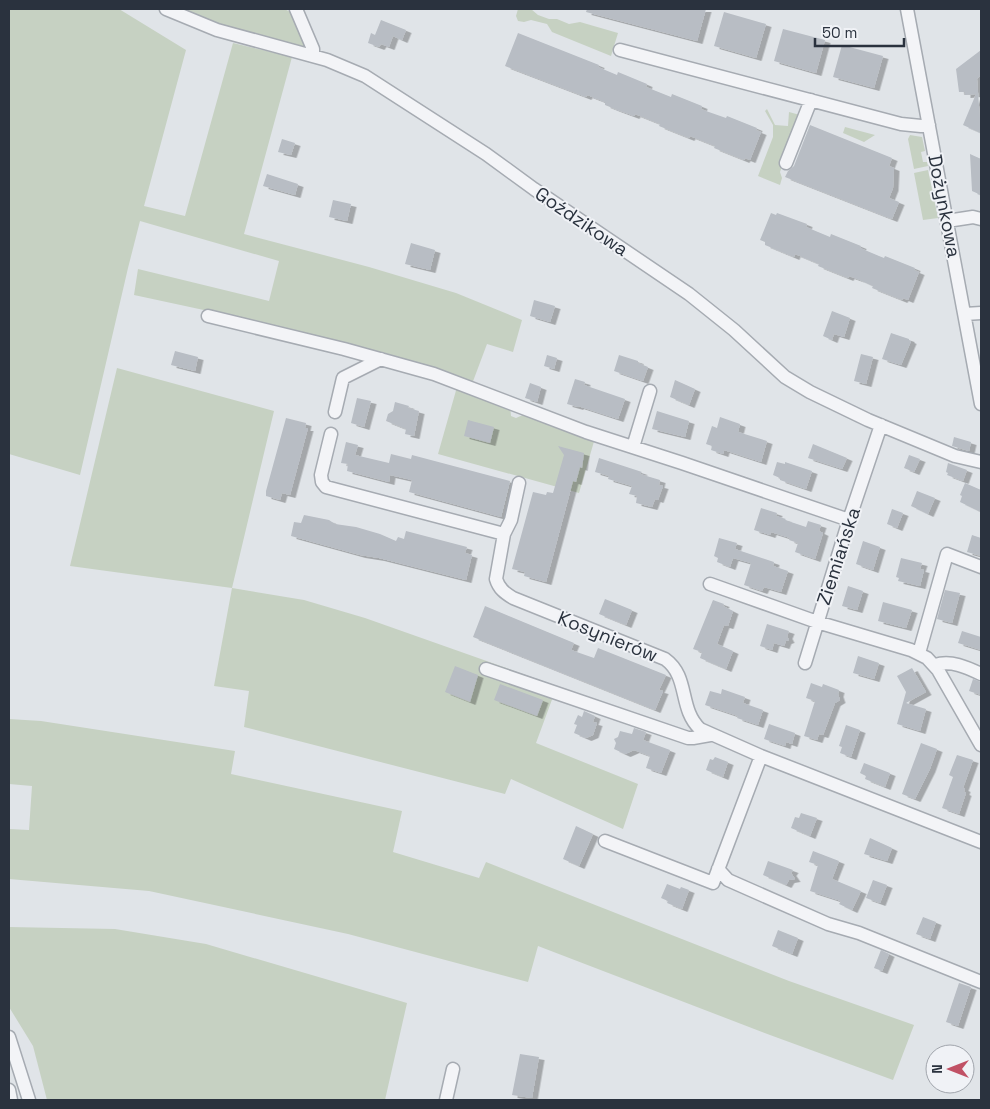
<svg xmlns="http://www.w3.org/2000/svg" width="990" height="1109" font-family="'Space Grotesk',sans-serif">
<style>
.green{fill:#c6d1c2}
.building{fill:#b8bdc4;filter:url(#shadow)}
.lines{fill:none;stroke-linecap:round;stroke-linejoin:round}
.minor-casing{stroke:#a6abb2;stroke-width:15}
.minor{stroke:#f3f4f7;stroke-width:12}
.labels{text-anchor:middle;stroke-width:4;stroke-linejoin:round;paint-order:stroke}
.street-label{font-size:19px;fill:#2a323e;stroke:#f0f2f6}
</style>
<defs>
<filter id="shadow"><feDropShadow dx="5.5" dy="3" stdDeviation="0" flood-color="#0004"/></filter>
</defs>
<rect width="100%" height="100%" fill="#e0e4e8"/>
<!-- green -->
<path class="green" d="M9,9H119L186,50L144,206L185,216L233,43L292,57L244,234L369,267L456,293L522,320L513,352L487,344L472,384L365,348L283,327L134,295L138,269L269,301L279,261L140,221L128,268L80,475L9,454Z
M182,9H284L293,13L305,48L221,27Z
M518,9H531L538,15L549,19H557L569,24L580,22L618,33L611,56L552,32L547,24L531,20L524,22L518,21L516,16Z
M767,109L775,125L788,126L789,112L800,115L780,172L782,178L780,185L758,176L773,137V125L765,111Z
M845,127L875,135L864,142L843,133Z
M910,135L922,137L925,151L921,152L923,162H927L928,166L914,169L908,139Z
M928,170L938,218L923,220L914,173Z
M117,368L274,411L232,588L304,600L365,618L557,686L536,743L638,784L623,829L511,779L505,794L244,727L249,691L214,686L232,588L70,566Z
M457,387L510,405L511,416L516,418L525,414L595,438L579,493L438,454Z
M9,719L41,721L235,751L231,774L402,811L393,852L479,878L486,862L789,981L914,1025L893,1080L770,1035L538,946L528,982L348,934L149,891L9,879V829L29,830L32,786L9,784Z
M9,927L115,929L206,944L407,1003L385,1100H47L33,1046L9,1007Z"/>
<!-- building -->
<path class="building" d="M587,9H706L697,41L586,12Z
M724,12L766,24L756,58L714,46Z
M381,20L406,30L402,40L393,36L389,47L381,44L379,47L368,43L371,33L375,35Z
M783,29L825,40L816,73L774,61Z
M518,33L599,65L598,67L617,75L618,72L647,84L646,87L671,97L672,94L702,106L701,109L706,111L726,118L727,116L757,128L756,130L761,132L750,160L745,158L744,160L714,148L715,146L690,136L689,138L659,126L660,124L635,114L634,116L615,109L605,105V102L587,95L586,97L505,66Z
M842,45L883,56L874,88L833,77Z
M981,50V75L977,79L981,133L963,125L976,94L965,95V92H959L956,69Z
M810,125L892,158L889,166L894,168L893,188L889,198L899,202L892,219L785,177L788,171L794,166Z
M282,139L295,143L291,155L278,152Z
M970,154L981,159V195L972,191Z
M267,174L298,184L295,195L263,186Z
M333,200L351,204L347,221L329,217Z
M771,213L776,215L777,213L807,224L806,227L830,237L831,234L861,246L860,248L879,256L884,258L885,256L915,268L914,270L919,272L908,300L903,298L902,300L872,288L873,286L860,280L849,276L848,278L818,266L819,264L800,256L795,254L794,257L765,245V242L760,240Z
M411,243L435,250L430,270L405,264Z
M534,300L555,306L550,322L530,316Z
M832,311L850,318L844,337L834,334L832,340L823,336Z
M891,333L909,339V340L911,341L901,365L882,359Z
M175,351L198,357L195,371L171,365Z
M861,354L873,357L866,384L854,381Z
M547,355L557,358L554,369L544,366Z
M619,355L638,361V363L648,367L643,381L614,371Z
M575,379L585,382L584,385L625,399L618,419L578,406V407L567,404Z
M675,380L695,389L689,405L670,397Z
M530,383L541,387L537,402L525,398Z
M357,398L371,401L364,427L351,423Z
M395,402L409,406L408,408L419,411L414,436L405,434L406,429L386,421L388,414L393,411Z
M657,411L689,421L685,437L652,429Z
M720,417L740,424L738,432L767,441L761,462L724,450L723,454L711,450L712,446L706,444L712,426L717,428Z
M286,418L306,423L305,428H308L290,495L282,493L280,500L266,496V491Z
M468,420L494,427L490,443L464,436Z
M954,437L971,442L969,451L952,446Z
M346,442L358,445L355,455L389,463L391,454L411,459L412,455L510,481L501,517L409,492L412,480L390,475L389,482L347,471L348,464L341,463Z
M813,444L847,458L842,469L808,458Z
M558,446L584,453L582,468L580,467L576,482L573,481L546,582L524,576L525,572L512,569L533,492L546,495L547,492L553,493L564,455Z
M909,455L920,459L914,472L904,468Z
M599,458L642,472L640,474L660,480L659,485L663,486L658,500L655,499L652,507L636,503L637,496L629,494L632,486L608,479L609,476L595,472Z
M777,462L785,464V462L812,471L806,489L780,480V478L773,475Z
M948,463L967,470L963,481L947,475L948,473L946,472Z
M965,483L981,490V512L960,502L962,496L960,495Z
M917,491L935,498L928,514L911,506Z
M761,508L777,513L776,516L786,519L785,520L806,527L808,521L821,525L819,531L823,533L815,559L795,552L798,543L789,540L790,538L771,532L770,535L754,530Z
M892,509L903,513L897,528L887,524Z
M304,515L329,520L335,524L356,527L380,534L396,541L398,537L404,539L406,531L467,547L465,553L472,555L466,580L379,558L360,555L291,536L294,522L301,523Z
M972,535L981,538V556L967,552Z
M719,538L737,543L735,549L774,562L773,566L788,571L781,592L764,587L762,591L744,585L751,563L733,558L730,567L717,562L718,558L714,556Z
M863,541L880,547L873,570L856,564Z
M901,558L922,563L920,569L924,570L920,586L898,581L899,578L896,577Z
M848,586L863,591L857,610L842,606Z
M945,590L960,593L952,623L937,619Z
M605,599L632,610L626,625L599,614Z
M713,600L724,604L723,606L733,611L728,626L724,625L717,644L733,651L726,669L700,658L702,652L693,649Z
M883,602L912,610L906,628L878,621Z
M485,606L574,643L571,650L594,658L598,648L666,675L659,690L663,691L655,710L473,637Z
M767,624L789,631L787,636L789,640L786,641L784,646L774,643L772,650L760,646Z
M962,631L981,637V650L958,643Z
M858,656L879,663L874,679L853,673Z
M455,666L478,675L470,702L445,692Z
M912,668L926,692L906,703L926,709L920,731L897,724L906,692L897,676Z
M973,679L981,682V695L969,691Z
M811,683L822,687L823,684L839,690L838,694L840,700L835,703L823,735L819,734L817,740L804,736L815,701L806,698Z
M500,684L543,700L537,716L494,700Z
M722,689L745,697L743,703L763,710L758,725L737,718L738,716L705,705L710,691L721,694Z
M584,711L595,716L593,722L597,723L593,735L586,738L574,733L577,725L574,724L578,715L582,717Z
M769,724L795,733L792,744L786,742L785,746L764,739Z
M846,725L860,730L851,757L840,753L842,747L839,746Z
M634,728L646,732L643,740L670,750L661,773L646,768L650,756L634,750L625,754L614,749L616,743L614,739L618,737L620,731L632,734Z
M921,743L937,749L930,769L915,799L902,794Z
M957,755L973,760L963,788L965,789L964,792L966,793L959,814L942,808L953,777L949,775Z
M715,757L728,762L723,777L706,770L710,759L713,760Z
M864,763L890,773L885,787L865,779L866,776L860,773Z
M801,813L817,818L810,836L791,828L795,817L799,818Z
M576,826L593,834L579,866L563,859Z
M870,838L892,848L887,861L864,854Z
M813,851L839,861L832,879L861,891L852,910L839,904L841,901L810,891L818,865L809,862Z
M768,861L793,870L791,873L795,879L789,880L786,885L763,875Z
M873,880L887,885L880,903L866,898Z
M667,884L680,889L681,887L689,890L682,909L667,903L668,901L661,898Z
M923,917L936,922L930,939L916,934Z
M778,930L798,938L792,954L772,946Z
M881,950L889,954L882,971L874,968Z
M959,983L971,987L958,1026L946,1022Z
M520,1054L539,1057L532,1098L512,1095Z"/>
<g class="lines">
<defs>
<path id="minor" d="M166,9L217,30L327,60L365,76L486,154L534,189L689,294L734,330L785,377L810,392L868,420L955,456L981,462
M296,9L313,49V56
M907,9L981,404
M620,50L901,124L921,126L929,125
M786,163L811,100
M947,221L973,217L981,219
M965,314L981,313
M208,316L344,349L434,374L586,432L682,463L849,520
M335,412L343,378L381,359
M331,434L321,475L322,482L326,487L504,534L496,579C499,589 505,593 513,598L665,659C690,677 678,708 700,729L761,756L981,842
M633,447L650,391
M504,534L511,520L519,483
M710,584L817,622L911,650L927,658L938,670L981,745
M919,653L947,554L981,567
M805,663L849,520L881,425
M935,665C951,660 966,667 981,674
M486,669L688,738H693L710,735
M605,841L713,883L761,756
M718,869L728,880L828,924L859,933L981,982
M9,1037L29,1100
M9,1090L11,1100
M446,1100L453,1069"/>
</defs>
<!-- minor casing -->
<use href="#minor" class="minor-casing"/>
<!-- minor -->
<use href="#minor" class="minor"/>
</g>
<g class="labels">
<!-- street labels -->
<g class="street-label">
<text transform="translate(945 206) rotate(79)" y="7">Dożynkowa</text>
<text transform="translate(582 221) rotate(34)" y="7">Goździkowa</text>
<text transform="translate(838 556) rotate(-72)" y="7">Ziemiańska</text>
<text transform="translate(608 636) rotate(22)" y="7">Kosynierów</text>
</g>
</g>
<!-- border -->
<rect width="990" height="1109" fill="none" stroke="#2a323e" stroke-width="20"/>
<!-- north arrow -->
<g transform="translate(950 1069) rotate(270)"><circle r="24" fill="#f0f2f6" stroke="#a1a5ac"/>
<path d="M0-4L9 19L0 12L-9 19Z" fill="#c15165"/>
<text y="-8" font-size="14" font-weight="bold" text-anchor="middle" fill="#2a323e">N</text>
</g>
<!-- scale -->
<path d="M815 38v8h89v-8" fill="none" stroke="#2a323e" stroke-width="2.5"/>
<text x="822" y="38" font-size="15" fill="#2a323e" stroke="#f0f2f6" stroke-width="4" paint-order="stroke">50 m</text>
</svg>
